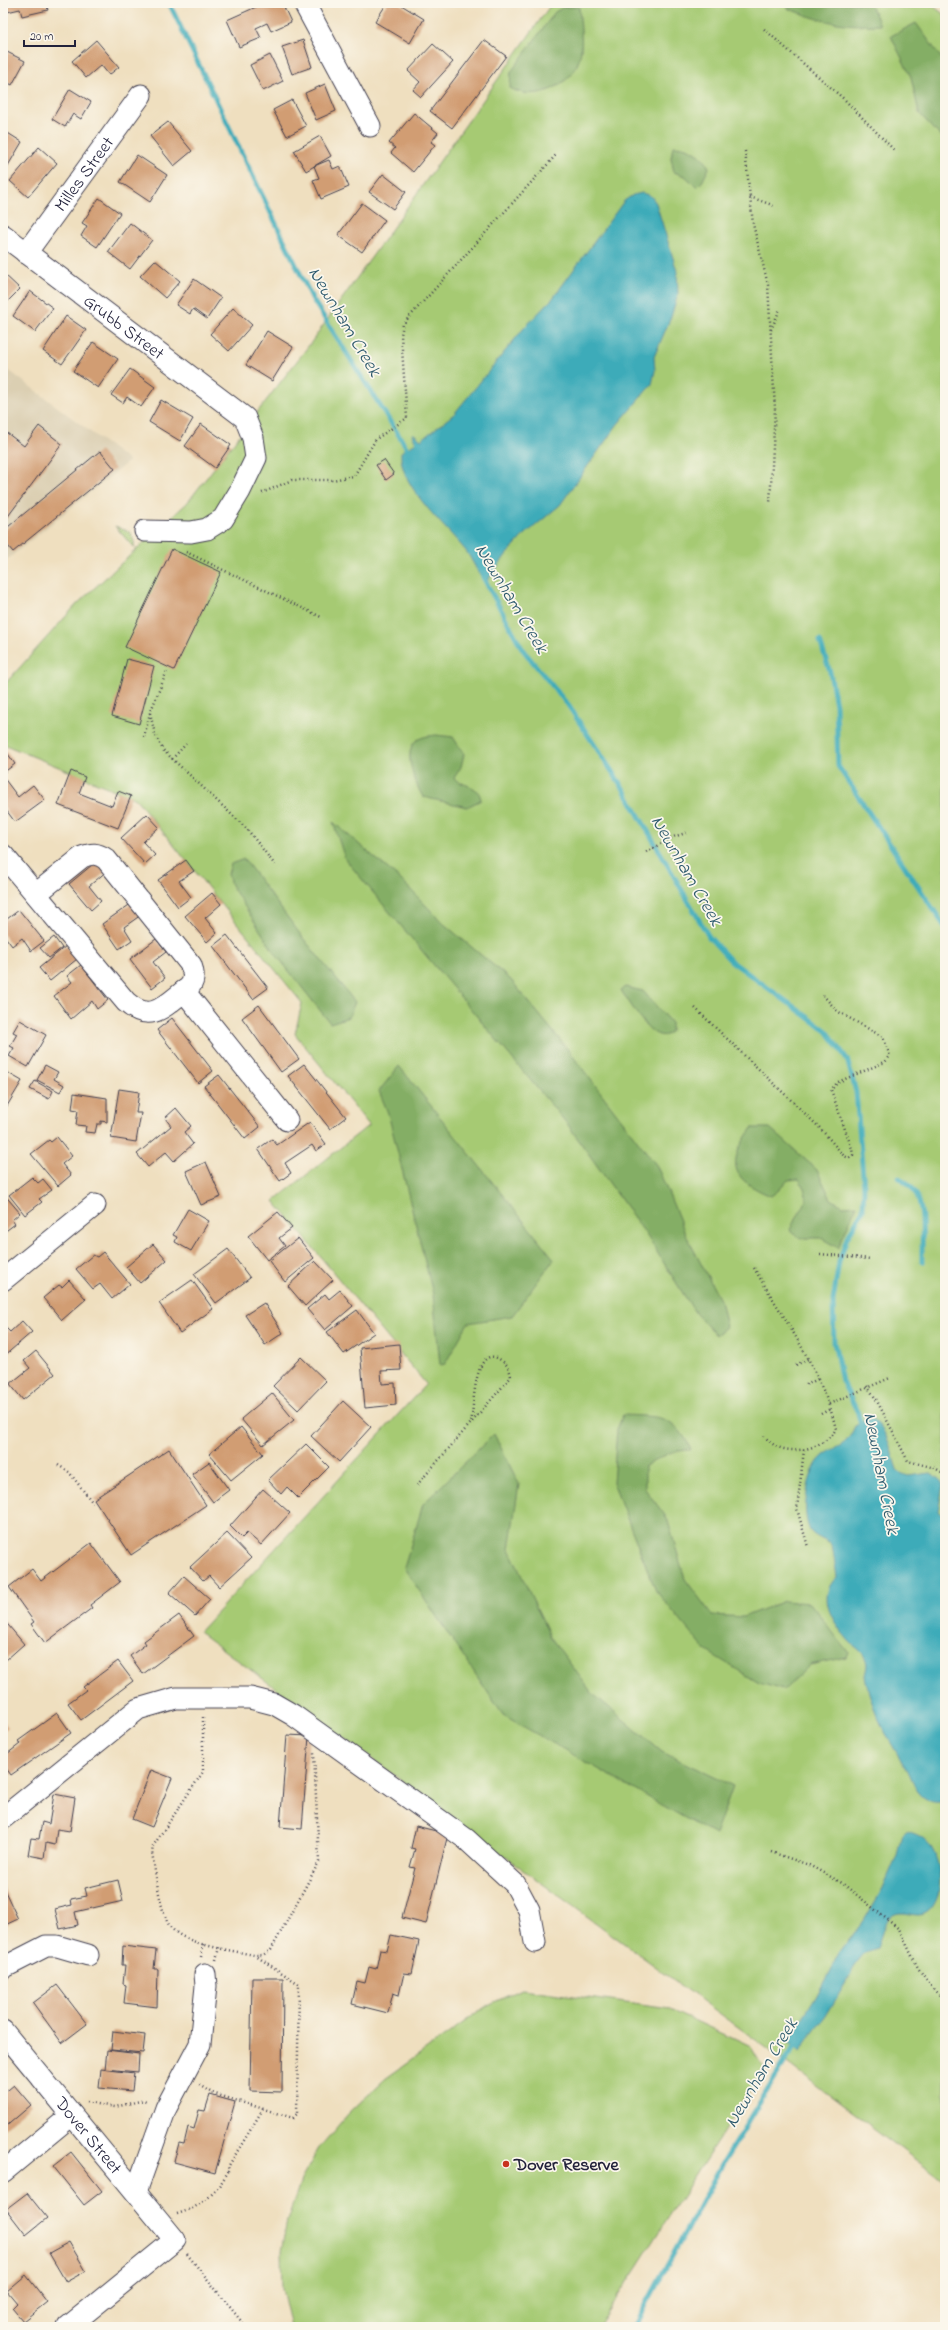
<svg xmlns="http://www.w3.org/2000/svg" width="948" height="2330" font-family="'Indie Flower',sans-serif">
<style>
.built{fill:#dbcfb2}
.green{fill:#a6ca73;stroke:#647657}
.forest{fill:#84ae65;stroke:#536850}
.water{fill:#3cabb9;stroke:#2f667a}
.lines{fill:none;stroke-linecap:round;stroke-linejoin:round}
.stream{stroke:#3cabb9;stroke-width:5}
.building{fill:#d19d73}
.minor-casing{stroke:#413e4f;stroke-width:23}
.path{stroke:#413e4f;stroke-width:2.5;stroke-dasharray:1 3;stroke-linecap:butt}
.minor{stroke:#fff;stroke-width:21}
.poi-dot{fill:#c8321e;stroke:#fbf7ec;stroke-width:1.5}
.labels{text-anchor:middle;stroke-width:3.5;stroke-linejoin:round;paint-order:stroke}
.street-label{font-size:18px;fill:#22223b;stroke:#fbf7ec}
.poi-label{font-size:18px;font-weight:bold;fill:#22223b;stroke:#fbf7ec;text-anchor:start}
.water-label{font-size:19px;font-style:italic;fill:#2c596d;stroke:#fbf7ec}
</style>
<rect width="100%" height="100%" fill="#fbf7ec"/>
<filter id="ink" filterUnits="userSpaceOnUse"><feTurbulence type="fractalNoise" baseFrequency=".025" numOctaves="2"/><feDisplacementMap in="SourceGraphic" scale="8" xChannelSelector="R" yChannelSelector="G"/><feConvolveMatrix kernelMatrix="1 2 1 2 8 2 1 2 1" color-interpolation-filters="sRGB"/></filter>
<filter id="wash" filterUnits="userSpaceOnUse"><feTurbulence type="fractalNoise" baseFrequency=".012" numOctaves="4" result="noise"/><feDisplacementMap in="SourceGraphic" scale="16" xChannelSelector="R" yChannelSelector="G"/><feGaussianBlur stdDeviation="0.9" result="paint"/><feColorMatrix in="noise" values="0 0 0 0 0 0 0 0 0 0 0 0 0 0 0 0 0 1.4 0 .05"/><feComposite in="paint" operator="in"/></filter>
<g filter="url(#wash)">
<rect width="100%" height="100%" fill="#efdfbf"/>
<!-- built -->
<path class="built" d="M3,366L129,461L8,559L3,555Z"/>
<!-- green -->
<path class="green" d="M552,3H929L945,15V2182L779,2057L199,1632L426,1384L274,1201L369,1125L295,1034L302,1003L136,799L3,744V686L77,604L187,503L310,344Z
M115,526L130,532L134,541V548Z
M522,1989L670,2009L751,2047L764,2069L598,2327H291L282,2289L281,2251L287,2221L301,2180L319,2148L348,2114L385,2079L488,2005Z"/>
<!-- forest -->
<path class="forest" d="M785,3H868L874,11L880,25C843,26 821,22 787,8Z
M564,7H579C580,21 584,46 579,60C571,86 535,103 510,88L511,72L555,12Z
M916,23L945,63V141L919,113L911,77L891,36Z
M673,146C688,146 704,154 709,168L702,182L697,187L685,176L674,172L671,158Z
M436,735L453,737L464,754L461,767L454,778C463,787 479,784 481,800L467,807L423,797C415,784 399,746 421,738C425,736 431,736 436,735Z
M333,822L401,880L444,924L511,980L565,1046L657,1166L686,1235L720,1300L726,1327L716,1335L696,1314L645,1233L568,1125L345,859Z
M244,859L303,938L355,1002L349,1017L330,1023L274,952L231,885L228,874L231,864Z
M625,987L643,991L671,1023V1032C654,1048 633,1006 624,995L621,990Z
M399,1066L554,1259L512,1316L468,1323L445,1364L440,1365L433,1294L388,1113L379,1091Z
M752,1128H770L817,1170L831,1199L843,1206L857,1205L838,1248L821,1238H800L790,1230C800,1206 815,1204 799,1179L788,1180L779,1190L771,1196C730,1179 726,1163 752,1128Z
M623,1415C659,1417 673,1413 691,1449L669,1453L645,1466V1489L667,1518L685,1579L712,1615L743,1617L784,1601L810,1603L848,1652L846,1657L810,1665L784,1690L759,1683L705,1650L656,1591L613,1483L617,1429Z
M494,1434L519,1484L509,1549L551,1638L592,1693L662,1752L733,1786L715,1835L503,1715L404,1568L423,1504Z"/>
<!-- water -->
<path class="water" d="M642,193L651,196L656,203L677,271L678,294L671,317L654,357L655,371L652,384L617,425L560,505L522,537L506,555L486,582C477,573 473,561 466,551C447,527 398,486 401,452L416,443L412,435L413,433L421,440L454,414L524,328L553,298L624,201L633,195Z
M871,1418C890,1432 890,1451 898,1472L908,1476L931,1473L940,1479L943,1485L938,1511L945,1519V1800C936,1803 926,1801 920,1794C914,1788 911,1777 907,1770C892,1745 877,1721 869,1693C868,1688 865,1680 865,1675C866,1670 868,1666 866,1660C863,1651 856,1648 850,1642C834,1624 815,1597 837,1577L832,1545C827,1541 815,1537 811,1532C800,1516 807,1470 822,1457C838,1443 845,1450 855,1426Z
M907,1831C912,1833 920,1835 924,1839C942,1853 947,1900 926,1913C916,1919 903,1909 893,1915C883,1922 881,1938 877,1948L866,1952L861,1957L826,2016L799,2051L788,2042L816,1997L839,1953L865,1919L883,1888L897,1855L902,1835Z"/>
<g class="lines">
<!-- stream -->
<path class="stream" d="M169,3L313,300L410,453
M483,577L523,650L568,705L623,788L709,937L731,961L827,1031L847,1059L856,1092L864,1187L863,1210L847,1238L839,1262L833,1301L834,1342L842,1381L858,1413L862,1430
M820,641L830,672L836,705L838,766L945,927
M899,1178C930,1192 921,1234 922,1262
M634,2327L722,2164L797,2042"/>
</g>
<g id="blocks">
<!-- building -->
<path class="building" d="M5,3H46L48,10L22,16L20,9L7,12Z
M265,3H282L291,22L271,31L267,23L256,28L261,38L239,47L227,20Z
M387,3H398L424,19L410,43L375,22Z
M96,40L119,67L109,75L101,65L86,78L72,61Z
M303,40L312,67L292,74L282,47Z
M484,40L506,56L452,128L430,111Z
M433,44L453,62L421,97L413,90L420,82L408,71Z
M3,50L25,61L12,85L3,80Z
M270,55L283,81L263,91L250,65Z
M325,84L336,111L316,120L305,93Z
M70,89L91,102L81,119L73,114L65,127L52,119Z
M292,100L306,126L287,136L273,110Z
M414,113L438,133L431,142L435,145L413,172L391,153L395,148L389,143Z
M168,122L192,151L174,166L150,136Z
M3,130L22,142L3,174Z
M320,136L331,156L306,171L294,151Z
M39,147L57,163L28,197L10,181Z
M137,155L167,175L150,202L120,182Z
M329,160L333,169L340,166L349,187L321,199L313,180L319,178L314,166Z
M383,174L406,192L393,209L369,192Z
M99,198L120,213L97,247L81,236L87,226L82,223Z
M362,203L385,220L362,252L338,235Z
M130,223L152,240L130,269L108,252Z
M155,260L180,281L165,298L140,276Z
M3,273L20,289L3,306Z
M194,279L221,298L207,319L193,309L190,314L176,305Z
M30,291L53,308L35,332L13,316Z
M233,308L252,325L229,351L210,334Z
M66,316L86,330L62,364L43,351Z
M267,331L293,347L272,381L246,365Z
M93,342L118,359L98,388L73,371Z
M130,369L155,387L141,407L127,397L123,403L111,395Z
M161,400L193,419L180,441L149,422Z
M201,424L231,445L215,468L185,446Z
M39,426L62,444L3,523V430L24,446Z
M100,451L115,469L13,552L3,540V531Z
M384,460L394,474L386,480L376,465Z
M172,549L221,572L174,670L125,647Z
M127,659L154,666L139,724L112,716Z
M3,747L15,764L3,773Z
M71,771L85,777L79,793L112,806L118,791L131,796L118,828L58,805Z
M3,777L18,797L33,785L45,800L15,822L3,806Z
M147,814L159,827L143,842L155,855L145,864L121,838Z
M98,860L107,871L89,886L101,901L91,910L69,884Z
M186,860L194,871L179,881L191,897L178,907L158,880Z
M212,893L221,904L205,918L217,933L207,942L185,916Z
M132,903L141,915L124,927L132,940L119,949L102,924Z
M19,910L44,941L31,951L22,938L12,946L3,934V922Z
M227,935L268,988L253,999L213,946Z
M54,937L62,948L49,958L40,948Z
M156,939L166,952L153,962L165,978L152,988L130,959Z
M66,946L77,959L50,981L39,968Z
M81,965L108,1000L97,1009L92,1001L71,1019L54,996L72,982L67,976Z
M259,1005L299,1059L281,1072L242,1018Z
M172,1018L213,1071L198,1083L157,1030Z
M20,1020L46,1035L28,1067L9,1056L14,1048L10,1046L17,1034L13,1032Z
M304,1064L346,1117L330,1129L288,1076Z
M45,1065L58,1072L54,1079L64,1085L60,1092L37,1080Z
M3,1070L22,1081L4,1111L3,1110Z
M219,1075L260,1127L245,1139L204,1086Z
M35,1081L53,1091L49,1099L30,1089Z
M119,1089L139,1092L136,1113H141L136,1142L111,1138Z
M74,1093L107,1098V1122L101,1121V1124H97L95,1133L85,1132L86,1126L76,1125L78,1110L72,1109Z
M176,1108L191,1126L184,1132L193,1144L174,1161L166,1152L148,1167L137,1154L171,1126L165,1118Z
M310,1122L326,1144L316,1151L312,1145L285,1163L291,1173L280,1181L258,1149L272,1139L277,1145Z
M57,1137L72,1156L62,1164L71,1175L58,1186L31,1154L49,1140L51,1142Z
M206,1162L221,1197L201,1205L186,1171Z
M32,1177L38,1183L43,1179L52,1190L39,1199L42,1202L25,1215L9,1195Z
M3,1193L20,1213L12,1220L15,1224L3,1233Z
M188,1209L209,1221L191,1251L175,1242L177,1237L173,1235Z
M278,1212L292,1228L279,1238L285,1246L267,1260L248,1236Z
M298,1238L314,1258L285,1282L269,1261Z
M153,1244L167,1260L140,1283L126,1267Z
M228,1249L250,1278L216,1303L194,1274Z
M103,1252L130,1284L112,1299L100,1284L93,1289L76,1269L93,1255L97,1257Z
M315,1261L333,1280L305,1306L288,1286Z
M69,1280L86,1299L62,1320L43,1298L59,1285L62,1287Z
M192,1280L213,1309L180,1333L159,1303Z
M340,1290L353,1306L325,1330L307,1309L325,1294L329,1299Z
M264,1303L283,1333L265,1345L245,1315Z
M357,1310L374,1333L344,1354L327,1332Z
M22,1321L32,1332L3,1357V1328L5,1327L10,1332Z
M399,1344L401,1370L381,1371L382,1384L395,1383L396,1405L365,1408L360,1348Z
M36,1351L55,1374L23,1400L10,1384L30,1368L24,1361Z
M301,1357L326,1381L298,1410L273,1386Z
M272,1393L294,1420L263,1445L241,1419Z
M343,1401L371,1427L339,1462L311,1436Z
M241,1427L263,1454L231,1480L209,1454Z
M306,1444L329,1467L298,1498L287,1487L281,1494L268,1480Z
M169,1449L206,1505L131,1555L94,1499Z
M209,1462L229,1490L213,1502L192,1474Z
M263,1489L290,1513L261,1545L247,1533L242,1538L230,1526Z
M227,1533L251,1558L219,1587L209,1576L203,1581L190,1567Z
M91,1543L120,1582L90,1605L92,1608L45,1643L31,1624L34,1622L9,1587L32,1569L41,1581Z
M184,1576L210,1599L195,1616L169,1593Z
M179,1615L194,1636L143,1674L130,1656L146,1644L144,1641Z
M3,1619L24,1644L6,1660L3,1657Z
M118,1661L133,1681L81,1720L68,1703L86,1690L83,1687Z
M57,1713L71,1733L11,1775L3,1764V1757L20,1744L18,1741Z
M3,1722L8,1727L3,1731Z
M287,1735L309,1736L302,1829L280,1827Z
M151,1770L172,1778L152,1827L132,1819Z
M54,1794L75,1798L70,1831L57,1829L55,1845L46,1843L44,1858L28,1855L31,1838L39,1839L42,1822L49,1824Z
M416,1826L448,1834L426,1924L402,1918L415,1868L410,1867L415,1849L411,1848Z
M118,1880L123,1901L75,1912L78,1925L60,1929L55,1909L72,1905L71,1899L87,1896L85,1888Z
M3,1887L18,1919L3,1926Z
M391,1935L419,1941L412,1974L404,1973L399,1995L393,1993L388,2013L352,2004L357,1981L365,1983L369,1967L376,1969L380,1950L387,1951Z
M123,1946L156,1950L154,1969H158L157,2007L124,2003L126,1985L123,1984L125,1965H122Z
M252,1978H283L282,2092L250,2091Z
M57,1985L87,2024L62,2043L33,2003Z
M113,2031L145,2035L143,2053L111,2050Z
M107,2050L139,2054L138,2072L105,2069Z
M101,2069L134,2073L132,2091L99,2088Z
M14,2085L31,2105L3,2129V2094Z
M210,2095L235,2102L215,2173L174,2162L179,2143L184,2144L188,2127L194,2129L199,2110L205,2111Z
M71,2152L102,2191L84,2205L53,2166Z
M27,2193L47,2218L26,2235L6,2209Z
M69,2242L86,2271L66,2282L49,2253Z
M26,2275L47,2302L23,2321L12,2308L17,2303L7,2291Z"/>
</g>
</g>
<g filter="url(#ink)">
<use href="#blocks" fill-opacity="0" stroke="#413e4f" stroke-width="1"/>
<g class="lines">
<defs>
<g id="minor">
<path d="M304,3L370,126"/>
<path id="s1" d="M3,235L245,418L253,438L256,458L240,491L223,519L207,529L191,532L145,531"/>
<path id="s2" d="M26,253L141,95"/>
<path d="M3,855L126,1002C150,1023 163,1008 184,991L287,1120"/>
<path d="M36,894L82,857C92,853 97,853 106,859L191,965C195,976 195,984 184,991"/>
<path d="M3,1280L95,1205"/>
<path d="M3,1818L138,1709L176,1698H250L274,1704L293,1715L466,1839L515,1884L529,1910L535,1942"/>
<path d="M3,1968L46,1946H57L88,1955"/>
<path id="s3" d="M3,2031L175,2240L68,2327"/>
<path d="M3,2172L72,2115"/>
<path d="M136,2192L166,2108L200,2044L206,1986L205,1974"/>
</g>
</defs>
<!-- minor casing -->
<use href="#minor" class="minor-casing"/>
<!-- path -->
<path class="path" d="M764,29L845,100L894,150
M745,151L753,224L768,285L775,409L770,504
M750,197L775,206
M771,330L780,309
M262,493L292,480H332L354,476L376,439L407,418L401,335L403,324L556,155
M186,552L321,617
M150,713L155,734L163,750L247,829L275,865
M144,737L150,713L167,671
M172,759L186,744
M646,852L673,837L689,832
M695,1008L820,1128L844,1156L849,1158L853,1155L852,1149L831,1090L838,1082L885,1062L890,1056L883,1037L837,1011L823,995
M820,1254L871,1259
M754,1268C784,1319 822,1371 836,1429C825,1447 796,1456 776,1446C772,1444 768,1440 764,1436
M796,1365L808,1359
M806,1385L818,1379
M867,1386L876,1399L908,1461L935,1468L945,1474
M829,1404L890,1378
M821,1414L830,1409
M804,1450L797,1509L808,1547
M58,1465L69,1472L93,1503
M417,1485L511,1377C510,1370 508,1365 502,1361C473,1339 474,1410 471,1423
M203,1717V1772L153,1846L152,1853C156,1874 159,1907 169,1925C182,1945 231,1950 254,1955H263L271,1950L319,1862L314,1753
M771,1852L809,1865L842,1883L899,1929L918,1968L934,1990L945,2000
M201,1957L203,1944
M216,1960L219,1947
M199,2085L212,2093L293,2118L297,2114L299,1984L256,1956
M86,2102L115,2107L144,2100L148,2102
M177,2214C204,2206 216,2193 229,2170L228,2167L263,2109
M187,2254L246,2327"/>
<!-- minor -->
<use href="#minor" class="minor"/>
</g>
</g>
<!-- markers -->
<circle class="poi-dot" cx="506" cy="2164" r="4"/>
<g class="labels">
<!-- street labels -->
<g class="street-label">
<text dy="6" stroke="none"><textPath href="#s2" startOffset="98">Milles Street</textPath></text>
<text dy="6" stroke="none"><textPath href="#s1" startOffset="152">Grubb Street</textPath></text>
<text dy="6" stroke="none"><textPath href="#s3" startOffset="135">Dover Street</textPath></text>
</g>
<!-- poi labels -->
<g class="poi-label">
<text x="514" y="2170">Dover Reserve</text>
</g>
<!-- water labels -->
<g class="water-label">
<text transform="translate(346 321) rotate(59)" y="7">Newnham Creek</text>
<text transform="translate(513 598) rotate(59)" y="7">Newnham Creek</text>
<text transform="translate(688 870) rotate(60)" y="7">Newnham Creek</text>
<text transform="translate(883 1473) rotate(79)" y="7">Newnham Creek</text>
<text transform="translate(760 2072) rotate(-59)" y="7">Newnham Creek</text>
</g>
</g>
<!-- margin -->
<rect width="948" height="2330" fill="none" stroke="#fbf7ec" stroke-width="16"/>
<!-- scale -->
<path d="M24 40v6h51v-6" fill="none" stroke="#22223b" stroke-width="2"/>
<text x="30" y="40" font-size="12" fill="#22223b" stroke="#fbf7ec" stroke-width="3" paint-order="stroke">20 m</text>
</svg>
